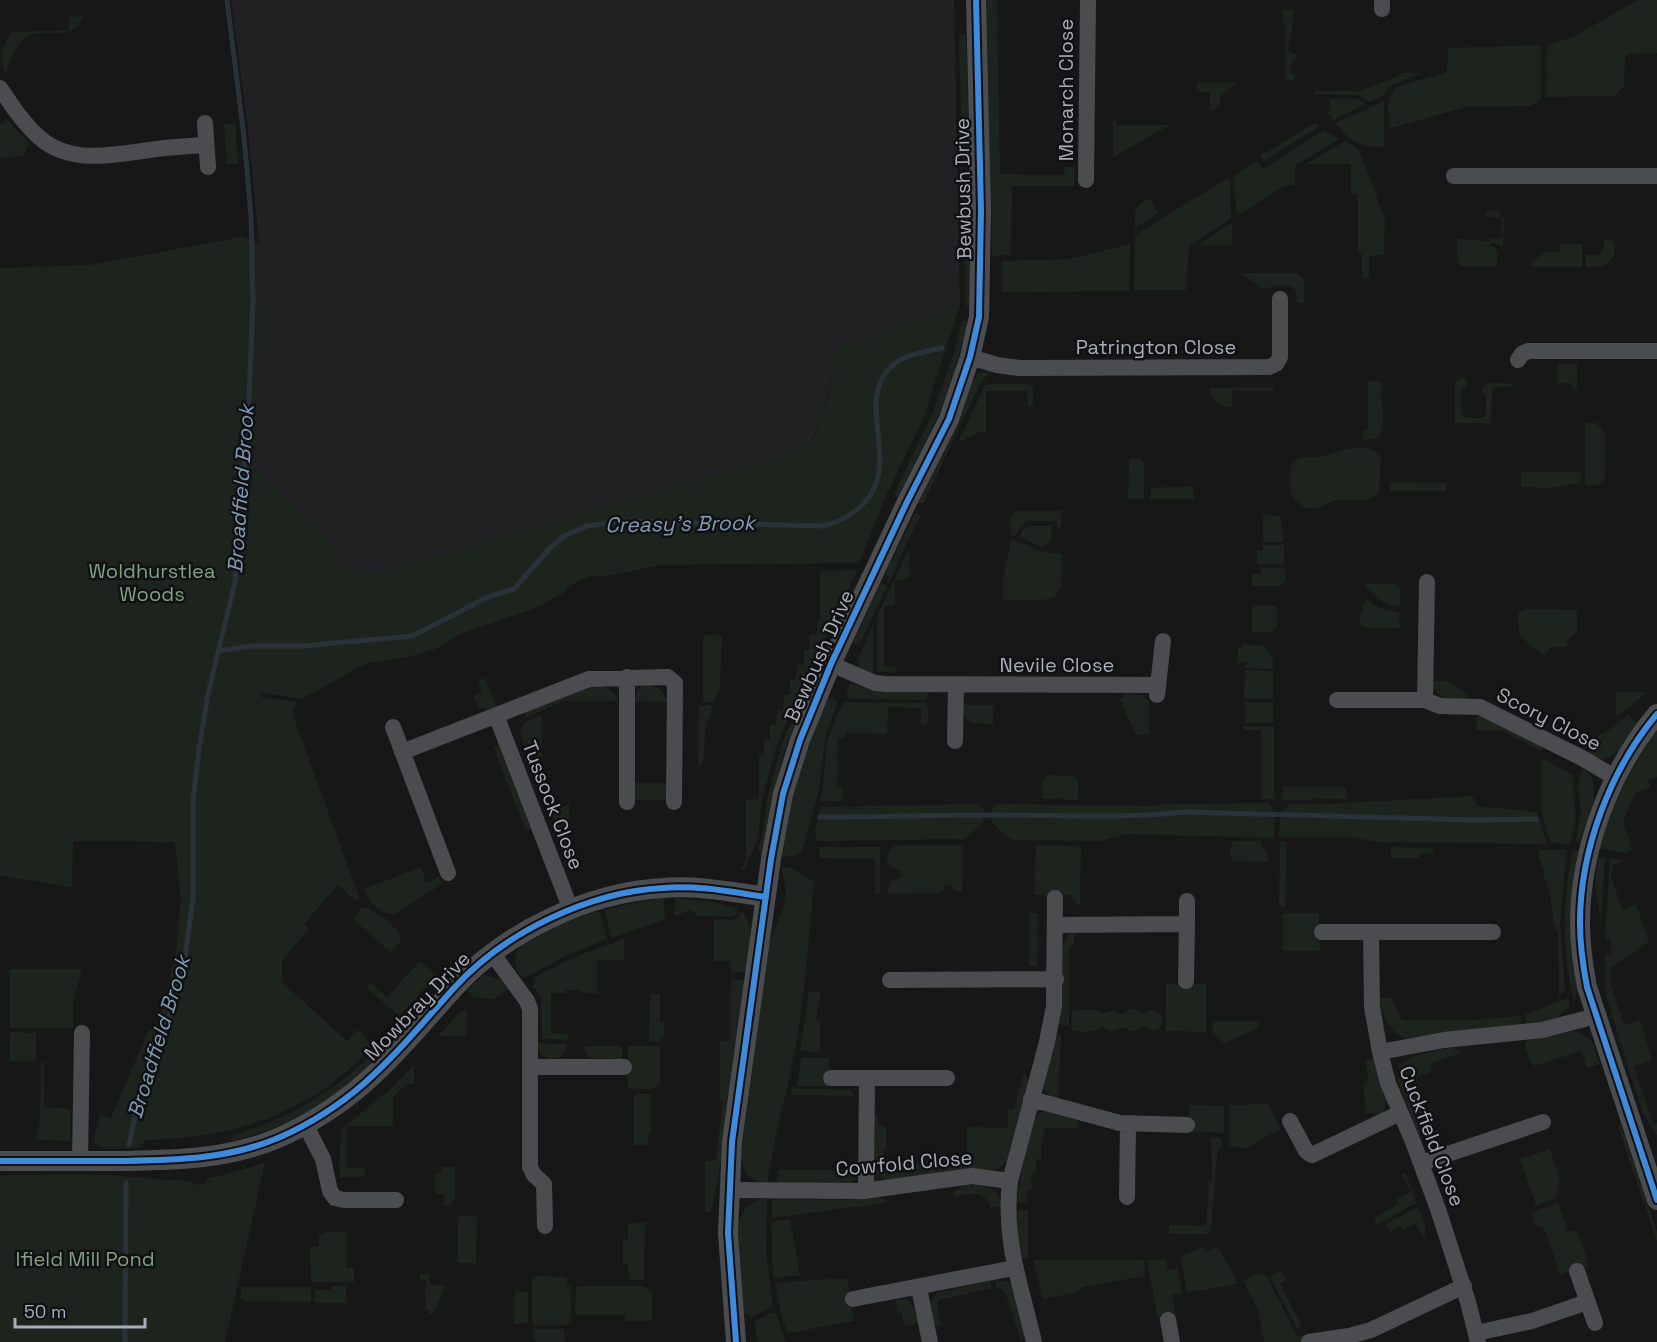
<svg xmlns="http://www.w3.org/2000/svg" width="1657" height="1342" font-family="'Space Grotesk',sans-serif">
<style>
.built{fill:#212123}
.green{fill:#1d241e}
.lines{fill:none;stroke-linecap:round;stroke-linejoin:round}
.stream{stroke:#2a3239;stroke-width:5}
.minor{stroke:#4b4c50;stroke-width:16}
.tertiary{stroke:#4b4c50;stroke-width:20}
.cycleway-casing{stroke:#111113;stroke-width:10}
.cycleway{stroke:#408adc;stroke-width:6}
.labels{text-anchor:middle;stroke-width:5;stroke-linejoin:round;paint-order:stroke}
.street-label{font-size:20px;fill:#a8adb8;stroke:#111113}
.park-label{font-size:20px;fill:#7fa381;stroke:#111113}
.water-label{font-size:21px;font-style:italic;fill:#7f9bb3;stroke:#111113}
</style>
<rect width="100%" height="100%" fill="#171717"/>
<!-- built -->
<path class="built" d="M231,0H954L960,304L838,348L822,419L815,435L804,447L787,454L380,572L359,574L346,571L335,558L324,535L253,467L262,346L259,243L248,131Z"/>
<!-- green -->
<path class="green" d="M986,0H997L1000,174L1064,175L1065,167H1075L1074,186H1012L1011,255L992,256Z
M1638,0H1657V53L1628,54L1625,58L1624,87L1614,96L1546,97L1547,45L1573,37Z
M1283,9L1293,10V25L1288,49L1290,53L1296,55V58C1292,63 1286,68 1292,74H1295V80H1285L1286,25H1283Z
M83,16C73,45 43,25 25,38C15,45 10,64 5,75C0,57 1,47 11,32L69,30V17Z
M959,35H966L970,162H962Z
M1541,45V99L1531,106L1467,107L1390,128C1389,111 1384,99 1397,87L1447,72L1448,48Z
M1401,73H1424L1406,79L1389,87L1383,96L1370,102L1358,95L1314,94V91H1359L1401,75Z
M1197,83H1237L1220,96V106L1210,111V92L1197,91Z
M1330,99H1357L1366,104L1334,120L1326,111H1330Z
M1384,101V147C1361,147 1350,142 1336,123Z
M8,120L29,144L23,156L0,158V125Z
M1113,121H1116V125H1170L1113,157Z
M235,123L238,164H227L224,124Z
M1314,123L1320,126L1264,161L1259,154L1266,153Z
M1324,130L1339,139L1297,164L1295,169V185L1283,187L1241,213H1236L1234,176L1257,161L1263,169Z
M1345,141L1357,148L1361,155L1385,219L1384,255L1369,256V278H1362V254L1358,253V194H1351V164H1306Z
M962,171H970L971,243L969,306H966Z
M1230,177L1231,219L1189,246L1186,290H1134L1135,235Z
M1150,198L1158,213L1135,228C1134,209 1133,208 1150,198Z
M1487,211H1498L1504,218L1503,250L1501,246L1491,242V245L1498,252L1497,265L1494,267L1461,266L1457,261V239L1491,241V239L1502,238V217H1485Z
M1232,223V245H1198Z
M241,237L259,243L262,346L253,467L324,535L335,558L346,571L359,574L380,572L787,454C798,450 808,446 815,436C825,420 833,368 838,348L960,304L923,420L889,489L859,563L660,565L606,576H590L570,585L562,594L533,609L460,634L435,649L404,658L367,663L302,699L267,693H260L261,697L297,702L293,712L295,721L359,897L356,901L338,885L304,924L309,929L282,960V982L347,1041L356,1031H361L372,1046C312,1114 234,1138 146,1140L139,1148L107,1149L93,1143L100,1114L111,1118L147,1034L160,1017L176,951L181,899L175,842L73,841L72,887L0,876V268L90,265Z
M1604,240H1611L1614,243V256L1605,266L1586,267V255H1598L1604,247Z
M1130,244L1129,291L1003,292L1002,261L1070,259Z
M1560,244H1582V267H1531V263L1544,252H1560Z
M1241,273H1297L1304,280V303H1297L1296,291L1292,287L1279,285L1262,289Z
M962,320L969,321L945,401L901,498L894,494L933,412L953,355Z
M1557,364H1577V389H1572V383H1557Z
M991,370L979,386L923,504L917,502L969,386L978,374Z
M1461,377L1465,378L1467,384L1466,387L1461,389V414L1467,418H1483L1486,415V399L1482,390L1484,385L1491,382L1511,384V387H1492L1491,423H1455V383Z
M1368,381H1379L1381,383L1383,424L1379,438L1363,441V431L1368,430Z
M990,384H1028L1033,387V406L1028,407L1027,391H986V432H979L973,437H966L965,440H959L985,385Z
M1273,387V391H1232V407C1219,406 1212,401 1210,388Z
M1585,423H1596L1605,433V478L1599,485H1585Z
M1346,449C1358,449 1373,445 1381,457L1379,492L1368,500H1335L1320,507L1310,509L1302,507L1296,501L1291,493L1290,479L1291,467L1294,462L1300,458L1319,457Z
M1129,459H1141L1144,463V499H1128Z
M1521,472H1581V483L1552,488L1521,487Z
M1390,482L1446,483V491H1390Z
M1193,486L1194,499H1150L1151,488Z
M1016,511H1061V527H1057V521H1027L1020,528L1015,536L1011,535L1010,518Z
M915,513L920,516L889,582L887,581L888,576L885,574Z
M1263,514L1281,517L1283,542H1263Z
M1029,526H1052L1051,539L1043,548L1019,537L1024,528Z
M1011,540L1023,543L1041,552L1062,554L1061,587L1055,597L1042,600H1003V579Z
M1263,545H1284V564H1257V551H1263Z
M909,549L910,577L905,578V580H895V605L884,606V667H896V673L877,671V616Z
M1261,568H1285V581L1281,586H1252V574H1261Z
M857,570L847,593L842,591L838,600L842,603L793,707L776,747L762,800L758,838L744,870H741L746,860V800L759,799V755H764V740H770V725H776L777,710H783L784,695H790V680L796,679L797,665H804V650L810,649L809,635H817V621L820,620V571Z
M861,573L865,575L786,745L772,800L764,856H760L761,851L757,850L762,838L767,800L782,743Z
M881,583L887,586L859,645L853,642Z
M1364,584H1395L1400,588V606C1383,606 1375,596 1364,584Z
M1368,599C1377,609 1386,611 1399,612L1400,628H1369L1361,625L1359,613H1362L1364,603Z
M1252,605L1277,606V626L1272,632L1252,633Z
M1525,609L1577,610V632L1568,640L1567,647H1551L1544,656L1521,637L1519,634L1518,614Z
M873,625V670L871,674L860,669L857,661Z
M706,635H721L722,637L720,688L713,702H704L703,700V639Z
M1243,644L1265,646L1273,659V669L1245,668V663H1238V647L1242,648Z
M1245,670L1273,671V699H1244Z
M485,678L496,706L487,710L478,708L474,696L482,692L478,681Z
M1433,681H1448L1468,695L1469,701L1444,698L1433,689Z
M850,683L874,691L927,693V700L850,699L846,693Z
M648,685C658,687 665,691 667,702L635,701L636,694L640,687Z
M599,686L611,690L619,700L613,701H563L525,718L526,712L591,687Z
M1616,692H1648L1616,717Z
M1126,694L1142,695L1149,701V734L1136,735L1120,700Z
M828,696L838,701L826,734L819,789L804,846C799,857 792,856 782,856L796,777L804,752Z
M843,702L926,703L928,707V723L921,726V708L888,707L887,734L846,733L845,737L838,738L837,787L843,788V801H820L823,787L827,740Z
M1245,702H1273V723H1245Z
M708,705L713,707L706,724L703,763L698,768L699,707Z
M963,705H994L993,724L971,723L964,716Z
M542,714L541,779L537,778L520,732L524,723Z
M1483,715L1543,746L1541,751L1502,731L1476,730L1477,717Z
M1628,715L1638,723C1627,740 1614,768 1589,755L1599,734H1604Z
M1243,726H1274V799H1262L1261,730H1243Z
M1657,729V777L1648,780L1651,787L1636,792L1623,821L1632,850L1624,853L1600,848C1613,804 1631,766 1657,729Z
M499,746L531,829L526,831L493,747Z
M1541,758L1574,776L1573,786L1576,817L1570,844L1551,843L1541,810Z
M1582,768C1608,785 1586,820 1579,843L1576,840L1581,810L1578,783Z
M1048,775L1075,776L1078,781V800L1042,799L1043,779Z
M635,783H667V800H635Z
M1283,787H1346V799L1282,800Z
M1472,796L1478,806L1537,812L1547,844L1376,842L1352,837H1279L1281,810L1288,806V804H1328Z
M1269,803L1275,813L1274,838L1128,834L1101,841L1014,840L1009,838L991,822L992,808L997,804L1148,806L1167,804Z
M569,804V855L551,812Z
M979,804L985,812L983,823L964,839L816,841L815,828L820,807Z
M1234,841H1260L1261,847L1267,851L1268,862L1233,861C1229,857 1229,846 1234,841Z
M1280,842H1287L1285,908L1279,905Z
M899,845H963L962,892L954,890L951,885H944V890L939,893L887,894L890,882L901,877L900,870L890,867C884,857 887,847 899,845Z
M1036,845L1081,846L1080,904L1077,903L1069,895H1034Z
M819,847H880V893H875V859L820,858Z
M1391,847L1433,848V853H1419V858H1391Z
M1539,850H1567L1560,922L1565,991L1559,997L1558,933H1556V925H1554L1549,888L1547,887V881H1545L1543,866L1541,865V859H1539Z
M1573,850L1578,851C1570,888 1568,927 1573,965C1575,977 1580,991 1574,1002C1562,952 1562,900 1573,850Z
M1598,857L1605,858L1601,918H1600L1595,882Z
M1610,858L1627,861L1613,865L1611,876L1622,909L1636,905L1649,941L1632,954L1611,967L1610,983L1624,1025L1640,1020L1652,1060L1634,1066L1653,1124L1657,1123V1136L1643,1113L1606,997L1605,955H1611V940L1605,939Z
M781,866L792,868L814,882C809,938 805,994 795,1050C787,1095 773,1139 767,1184C751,1181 744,1175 741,1158L767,952C772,931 786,910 786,890C785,882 782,874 781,866Z
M421,867L426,882L439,877L442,884L395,914C380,915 369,901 364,889Z
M664,898L665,919L611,938L605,910L650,899Z
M675,898L714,902L738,909L736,915L731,917L698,916L691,910L674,916Z
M364,908H368C376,914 405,930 400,941C398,945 393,949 390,952L353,919L360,909Z
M599,911L607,939L570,954L526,977L520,976C514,966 512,955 521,946C535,931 579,917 599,911Z
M742,911C756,929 749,952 746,972L731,973V961H714V920L736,919Z
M1029,913H1038L1037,966H1029Z
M1283,913H1319L1320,951H1283Z
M1070,934H1074V944L1070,946L1069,950V1026L1059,1024L1063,991V944Z
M624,939V960H597V993H582V990H566L565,993H551V1033L568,1034L569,1040L542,1039L541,999L533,986L535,977L572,958Z
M420,961L437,975L399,1016L367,988L371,983L387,997Z
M10,969H82L73,1001V1028H10Z
M484,975L503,980L508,989L494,999L474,997L467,990Z
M731,979L745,981L721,1162L711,1212H705V1161L716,1160L723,1101H720V1041H730Z
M1166,984H1206V1032L1166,1031Z
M809,991L821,992L816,1020L820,1021V1052L800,1051Z
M650,994H660V1022L664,1023V1037L660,1041H649Z
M1379,998H1391L1402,1020H1473L1521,1016L1520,1026L1406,1038C1389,1034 1383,1014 1379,998Z
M1568,998L1570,1007L1555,1019L1527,1025L1525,1015L1527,1014Z
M1130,1009L1136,1010L1142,1014C1150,1009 1157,1008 1162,1017C1163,1025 1160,1029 1153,1031L1143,1026L1134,1032L1122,1027C1115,1032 1109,1033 1103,1026C1096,1033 1080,1033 1071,1029L1072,1012L1074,1010H1096L1103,1013L1115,1010L1122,1015Z
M461,1011H466L467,1013V1036H441L439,1035Z
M1213,1021H1259V1027L1223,1044L1212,1033Z
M1058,1031L1061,1038L1058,1099L1049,1096L1044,1088V1080Z
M1576,1031L1592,1041L1600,1064L1587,1068L1581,1051L1535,1066L1532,1064L1526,1051V1041L1562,1032Z
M10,1032L36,1033V1061H10Z
M536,1043L568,1044L561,1057L549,1059L540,1053Z
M585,1046H622V1059L591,1058L585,1052Z
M628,1046H660V1082L653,1089H628Z
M1452,1047L1463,1052L1430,1064L1432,1071L1417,1077L1416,1089L1431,1132L1419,1136L1398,1081L1399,1066L1413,1056Z
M371,1055C372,1067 362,1073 353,1080C317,1111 276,1130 230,1142L233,1135C288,1119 329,1095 371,1055Z
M801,1058H829V1086H797Z
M1374,1058L1387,1100L1384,1112L1377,1117L1375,1113H1365L1364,1082L1369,1080L1365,1061Z
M41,1062H44V1107L65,1108L70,1110V1141L36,1140L40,1120Z
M414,1065V1084H406L393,1097V1126H347V1168H365L364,1177H340L339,1163L342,1129L387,1092Z
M1025,1070L1028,1082L1008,1161L1002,1166L990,1171L885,1180L877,1174L876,1166H891L892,1162H916L946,1159L947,1161L967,1159V1127L1008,1128V1109H1014Z
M792,1088L849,1090L853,1092L854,1096L791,1095Z
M634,1094H651V1131L648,1136V1145H634Z
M1268,1104L1281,1129L1244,1149L1239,1147H1229V1105Z
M1189,1105L1224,1106V1133L1188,1132Z
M1045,1111L1077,1120V1128H1045L1041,1144V1159H1036V1173H1031L1032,1189H1027V1203L1017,1202C1020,1184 1026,1129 1037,1116C1040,1113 1041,1113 1045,1111Z
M875,1116H878V1126H886V1150H883V1162H875Z
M1621,1124L1657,1232V1242L1618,1126Z
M1211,1137L1220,1138L1222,1143L1217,1155L1211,1231L1206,1234H1169V1225L1206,1226L1209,1182L1212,1181Z
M1550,1149L1560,1180L1556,1195L1557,1198L1536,1205L1520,1159Z
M265,1163L225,1342H0V1178L4,1175C43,1175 83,1173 121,1176C145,1178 168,1180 191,1181L192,1185L207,1183V1179Z
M854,1166H860L858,1177L850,1185H777L778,1170H851Z
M442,1167H455V1199L450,1205H443L444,1194H435V1173H441Z
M1406,1173L1416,1203L1376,1225L1374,1219L1399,1203L1397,1198L1411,1192L1402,1175Z
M966,1184C984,1185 997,1186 1002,1206L990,1208C986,1189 969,1194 954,1197L953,1192Z
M880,1197L886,1200L885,1203L772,1218V1199L842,1200Z
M760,1199H767L766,1252L773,1306L751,1317L743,1312L738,1225L745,1208Z
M1558,1203L1567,1227L1565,1232L1573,1230L1577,1232L1588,1261L1587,1265L1585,1266L1560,1275L1546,1232L1541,1226L1535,1225L1532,1214L1537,1210Z
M1418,1207L1426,1229L1424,1239L1416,1223L1403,1230L1401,1226L1390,1232L1386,1224Z
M1018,1210H1028V1257L1020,1259L1017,1233Z
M461,1215L477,1216L476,1263H458V1218Z
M790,1219L800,1275L773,1278L771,1222Z
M628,1223H645L644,1280H630L627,1263H623V1239H628Z
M325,1232H347V1268H354V1282H311L310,1247H319V1235H325Z
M1218,1246L1238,1284L1187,1293L1181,1256L1203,1247L1206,1252Z
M1166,1259L1168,1270L1178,1268L1182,1293L1172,1295L1176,1316L1158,1319L1147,1260Z
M1033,1260H1143L1145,1276L1082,1287L1078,1292L1043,1299Z
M1281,1271L1286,1280L1280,1284L1302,1326L1297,1329L1270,1277Z
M1258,1273L1267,1276L1297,1336H1303L1304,1342H1264L1258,1310L1243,1281Z
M420,1274H430V1285H446L433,1314H429V1310H425L426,1280H420Z
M536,1276L565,1277L567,1278V1284L571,1287V1320L567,1325H535L532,1321V1280Z
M847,1278L854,1321L788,1333L782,1318L775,1283Z
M990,1281L992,1288L939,1300L937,1304L941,1326L934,1327L931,1301L937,1293Z
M995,1281H1005L1012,1286L1026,1332L1021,1341L1006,1295L1004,1291L997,1288Z
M331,1286H346V1303H315V1290H331Z
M579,1286H645L652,1292V1321H625V1315H575L576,1288Z
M242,1287H311V1302L244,1301L240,1297Z
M515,1291L528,1292V1323L514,1324Z
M905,1299C915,1303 916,1314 918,1323L904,1326L902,1313H898L895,1300Z
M772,1313H776L786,1342H757L755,1321Z
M533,1329H564L565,1342H536L534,1339Z"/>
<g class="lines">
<!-- stream -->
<path class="stream" d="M219,651L251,646H303L412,636L488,597L514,589L550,548L563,537L586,526L624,521L823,526C837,523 848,518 859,508C907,465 852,404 891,367C904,354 925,352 942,348
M820,817C878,817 936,815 994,815C1058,815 1122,819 1186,812L1473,820L1536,819
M129,1145L140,1092L164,1034L184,966L193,898V801L199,749L208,694L235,582L248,425L253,298L251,216L244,137L227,0
M125,1342L126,1183"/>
<!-- minor -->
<path class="minor" d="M1382,9V0
M0,88C12,106 24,124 40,138C72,166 118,154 156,149C172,147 189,146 206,145
M205,123L208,167
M1454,176H1657
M1086,180L1088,0
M970,357L997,365L1019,368L1269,367L1276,364L1280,357V299
M1518,360L1522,354L1528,351H1657
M831,664L875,683L886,684L1158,685
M1157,695L1163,641
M1337,700H1425L1440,706L1480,707L1584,759L1616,778
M1425,700L1427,582
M496,715L571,910
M393,727L448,873
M955,741L956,686
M402,752L589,679L668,677L675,683V688L674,802
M627,802V677
M1187,924V901
M1056,925L1187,924L1186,981
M1322,932H1371
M492,953L527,1001L530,1009V1167L534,1175L544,1184L545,1226
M890,980L1056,979
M1380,1052L1372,1007L1371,932H1493
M530,1067H624
M831,1078H947
M1031,1099L1120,1123L1187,1125
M1290,1121L1306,1151L1312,1155L1400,1113
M305,1124L323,1159L330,1191L335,1198L344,1200H396
M80,1161L82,1033
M1421,1163L1543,1122
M1010,1181C1003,1241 1021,1285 1034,1342
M729,1190L863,1191L972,1176L1010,1181L1047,1042L1054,1006L1055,898
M866,1191L867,1078
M1127,1197L1128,1125
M1577,1271L1595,1323
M919,1288L930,1342
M853,1299L1014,1268
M1168,1320L1172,1342
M1476,1333L1532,1321L1587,1302
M1309,1342L1349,1336L1371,1330L1464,1286
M1478,1342L1468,1302L1438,1209L1413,1142L1388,1083L1380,1052L1444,1040L1542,1030L1596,1016"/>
<!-- tertiary -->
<path class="tertiary" d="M1657,714C1610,770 1580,850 1580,923C1580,945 1583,966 1587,987L1657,1200
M0,1161C39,1161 78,1161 118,1161C173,1160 226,1160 278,1138C360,1102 397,1051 455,987C505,932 589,892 663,888C698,885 732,892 766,897
M736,1342L728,1233L732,1142L771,859L783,794L800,740L831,664L906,504L949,419L970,357L979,317L981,210L976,0"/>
<defs>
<path id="cycleway" d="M1657,714C1610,770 1580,850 1580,923C1580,945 1583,966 1587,987L1657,1200
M0,1161C39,1161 78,1161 118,1161C173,1160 226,1160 278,1138C360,1102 397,1051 455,987C505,932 589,892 663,888C698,885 732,892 766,897
M736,1342L728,1233L732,1142L771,859L783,794L800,740L831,664L906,504L949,419L970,357L979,317L981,210L976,0"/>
</defs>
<!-- cycleway casing -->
<use href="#cycleway" class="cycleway-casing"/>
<!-- cycleway -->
<use href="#cycleway" class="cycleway"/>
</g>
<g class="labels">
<!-- street labels -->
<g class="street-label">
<text transform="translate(1066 90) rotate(-90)" y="7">Monarch Close</text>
<text transform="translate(963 189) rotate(-91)" y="7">Bewbush Drive</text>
<text x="1156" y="354">Patrington Close</text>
<text transform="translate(819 656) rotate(-66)" y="7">Bewbush Drive</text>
<text x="1057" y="672">Nevile Close</text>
<text transform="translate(1549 719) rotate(27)" y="7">Scory Close</text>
<text transform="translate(553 805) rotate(69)" y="7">Tussock Close</text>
<text transform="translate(417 1006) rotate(-46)" y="7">Mowbray Drive</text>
<text transform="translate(1432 1136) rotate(69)" y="7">Cuckfield Close</text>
<text transform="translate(904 1163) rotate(-5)" y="7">Cowfold Close</text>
</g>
<!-- park labels -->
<g class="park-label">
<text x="152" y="578">Woldhurstlea<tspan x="152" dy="23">Woods</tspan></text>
<text x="85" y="1266">Ifield Mill Pond</text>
</g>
<!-- water labels -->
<g class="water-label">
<text transform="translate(241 489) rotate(-86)" y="7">Broadfield Brook</text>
<text transform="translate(680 524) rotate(-1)" y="7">Creasy's Brook</text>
<text transform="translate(159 1037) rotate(-73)" y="7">Broadfield Brook</text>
</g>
</g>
<!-- scale -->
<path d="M15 1318v9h130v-9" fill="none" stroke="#a8adb8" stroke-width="3"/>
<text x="24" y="1318" font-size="18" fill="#a8adb8" stroke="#111113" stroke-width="4.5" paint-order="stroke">50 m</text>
</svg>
